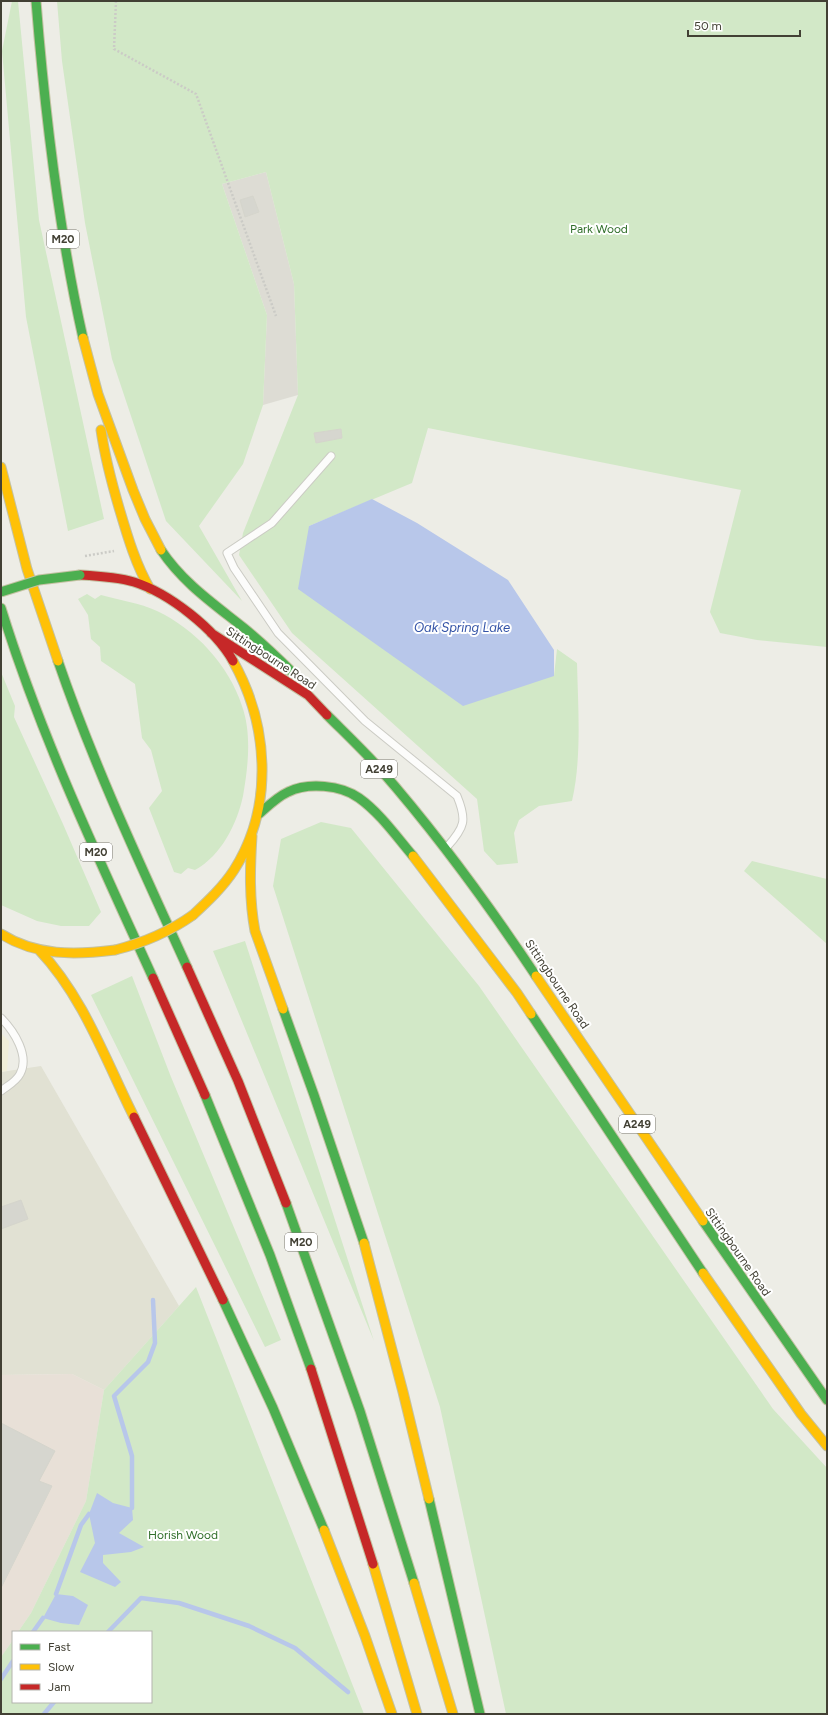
<svg xmlns="http://www.w3.org/2000/svg" width="828" height="1715" font-family="Figtree,sans-serif">
<style>
.residential{fill:#e1e1d3}
.commercial{fill:#f0eed9}
.industrial{fill:#dddcd4}
.medical{fill:#e8e0d7}
.green{fill:#d2e8c7}
.water{fill:#b8c7ea}
.lines{fill:none;stroke-linecap:round;stroke-linejoin:round}
.stream{stroke:#b8c7ea;stroke-width:4.5}
.building{fill:#d6d6cf;stroke:#d5d5cc}
.lane-casing{stroke:#cbcbc4;stroke-width:9}
.fast-casing{stroke:#c4c2a3;stroke-width:11}
.slow-casing{stroke:#c4c2a3;stroke-width:11}
.jam-casing{stroke:#c4c2a3;stroke-width:11}
.path{stroke:#cbcbc6;stroke-width:2.5;stroke-dasharray:2 2;stroke-linecap:butt}
.lane{stroke:#fcfcfb;stroke-width:7}
.fast{stroke:#4caf50;stroke-width:9}
.slow{stroke:#ffc107;stroke-width:9}
.jam{stroke:#c62828;stroke-width:9}
.fast-bridge-casing{stroke:#c4c2a3;stroke-width:11;stroke-linecap:butt}
.slow-bridge-casing{stroke:#c4c2a3;stroke-width:11;stroke-linecap:butt}
.fast-bridge{stroke:#4caf50;stroke-width:9}
.slow-bridge{stroke:#ffc107;stroke-width:9}
.labels{text-anchor:middle;stroke-width:4;stroke-linejoin:round;paint-order:stroke}
.shield{fill:#fff;stroke:#7b7971;stroke-width:1}
.shield-label{font-size:11px;font-weight:bold;fill:#424034}
.park-label{font-size:12px;fill:#316f2b;stroke:#fff}
.street-label{font-size:12px;fill:#424034;stroke:#fff}
.water-label{font-size:13px;font-style:italic;fill:#3454a7;stroke:#fff}
</style>
<rect width="100%" height="100%" fill="#edede6"/>
<!-- residential -->
<path class="residential" d="M41,1066L179,1306L104,1390L72,1374L1,1375V1072Z"/>
<!-- commercial -->
<path class="commercial" d="M1,1033L9,1041L7,1071L1,1072Z"/>
<!-- industrial -->
<path class="industrial" d="M266,172L294,284L298,395L263,405L267,315L222,184Z"/>
<!-- medical -->
<path class="medical" d="M72,1374L104,1390L86,1501L31,1613L18,1632H13V1640L1,1657V1375Z"/>
<!-- green -->
<path class="green" d="M12,1H18L39,220L104,519L68,531L26,317L2,51Z
M57,1H827V647L757,640L720,633L710,612L741,490L428,428L412,483L309,526L554,676L557,649L577,663C578,706 582,758 572,801L539,806L519,820L514,833L518,863L497,865L484,851L477,799L292,633L239,555L243,533L298,395L294,284L266,172L222,184L267,315L263,405L243,464L199,526L242,601L166,521L112,359L85,223L62,61Z
M87,594L95,599L101,595C119,600 140,603 157,611C195,629 229,665 242,706C252,734 248,767 243,796C237,824 221,856 195,870L188,868L181,874L174,872L149,808L162,791L151,750L142,738L135,684L101,661L100,647L91,639L88,615L78,599Z
M1,672L15,706L14,717L63,824L101,912L89,926H61L37,921L1,905Z
M321,822L351,828L479,986L773,1409L827,1468V1714H506L440,1407L273,886L281,839Z
M752,861L827,879V944L744,871Z
M245,941L374,1341L213,951Z
M132,976L171,1077L281,1340L265,1347L91,995Z
M196,1287L364,1714H1V1657L13,1640V1702H151V1632H18L31,1613L86,1501L104,1390Z"/>
<!-- water -->
<path class="water" d="M372,499L417,523L508,580L554,650V676L463,706L298,589L309,526Z
M97,1493L113,1503L132,1508L133,1520L119,1533L144,1547L131,1552L103,1555V1563L121,1582L115,1587L80,1572L95,1543L89,1514Z
M56,1594L73,1596L88,1605L79,1625L61,1623L43,1618Z"/>
<g class="lines">
<!-- stream -->
<path class="stream" d="M132,1508V1456L114,1396L148,1362L155,1343L153,1300
M56,1594L81,1525L89,1514
M33,1632L43,1618
M108,1632L141,1598L179,1603L249,1626L295,1648L348,1692
M1,1679L13,1661
M44,1714L54,1702"/>
</g>
<!-- building -->
<path class="building" d="M253,196L259,212L245,217L240,200Z
M341,429L342,438L316,443L314,433Z
M21,1200L28,1219L1,1229V1207Z
M1,1423L55,1451L39,1481L52,1486L1,1588Z"/>
<g class="lines">
<defs>
<path id="lane" d="M331,456L272,523L227,553L234,568L278,633L365,721L457,796C467,820 465,827 447,847
M1,1018C14,1031 30,1056 20,1074C16,1082 7,1086 1,1091"/>
<path id="fast" d="M36,1C45,115 58,227 83,338
M161,550C183,583 214,604 244,628C261,642 277,657 292,672
M1,608C41,737 97,855 153,978
M58,661C94,766 141,866 187,967
M327,715C345,733 363,750 380,769C437,834 488,904 536,976
M259,814C268,806 277,797 288,792C308,782 341,785 359,798C380,813 396,836 413,856
M283,1009L314,1095L364,1243
M531,1014L703,1273
M205,1095L270,1255L311,1369
M286,1203L360,1411L414,1583
M703,1221L827,1400
M223,1300L273,1408L324,1530
M429,1499L480,1714"/>
<path id="slow" d="M83,338L98,394L133,490L145,519L161,550
M101,430C105,458 112,484 120,511C128,538 136,565 150,589
M1,467L27,569L58,661
M252,836C250,868 249,899 255,931L283,1009
M413,856L517,993L531,1014
M193,915C208,901 223,887 234,870C274,807 269,725 233,661
M1,934C36,956 75,955 115,950
M39,950C83,996 106,1061 134,1117
M536,976L703,1221
M364,1243L403,1392L429,1499
M703,1273L801,1414L827,1446
M324,1530L365,1636L392,1714
M373,1564L417,1714
M414,1583L453,1714"/>
<path id="jam" d="M80,575C98,576 117,577 134,582C169,593 215,629 233,661
M211,633L308,695L327,715
M187,967L238,1081L286,1203
M153,978L205,1095
M134,1117L223,1300
M311,1369L373,1564"/>
</defs>
<!-- lane casing -->
<use href="#lane" class="lane-casing"/>
<!-- fast casing -->
<use href="#fast" class="fast-casing"/>
<!-- slow casing -->
<use href="#slow" class="slow-casing"/>
<!-- jam casing -->
<use href="#jam" class="jam-casing"/>
<!-- path -->
<path class="path" d="M116,1L114,49L196,94L276,316
M85,556L114,551"/>
<!-- lane -->
<use href="#lane" class="lane"/>
<!-- fast -->
<use href="#fast" class="fast"/>
<!-- slow -->
<use href="#slow" class="slow"/>
<!-- jam -->
<use href="#jam" class="jam"/>
<defs>
<path id="fast-bridge" d="M1,592L39,580L80,575"/>
<path id="slow-bridge" d="M115,950C143,943 169,932 193,915"/>
</defs>
<!-- fast-bridge casing -->
<use href="#fast-bridge" class="fast-bridge-casing"/>
<!-- slow-bridge casing -->
<use href="#slow-bridge" class="slow-bridge-casing"/>
<!-- fast-bridge -->
<use href="#fast-bridge" class="fast-bridge"/>
<!-- slow-bridge -->
<use href="#slow-bridge" class="slow-bridge"/>
</g>
<g class="labels">
<!-- shield labels -->
<g class="shield">
<rect x="47" y="230" width="32" height="18" rx="3"/>
<rect x="361" y="760" width="36" height="18" rx="3"/>
<rect x="80" y="843" width="32" height="18" rx="3"/>
<rect x="619" y="1115" width="36" height="18" rx="3"/>
<rect x="285" y="1233" width="32" height="18" rx="3"/>
</g>
<g class="shield-label">
<text x="63" y="243">M20</text>
<text x="379" y="773">A249</text>
<text x="96" y="856">M20</text>
<text x="637" y="1128">A249</text>
<text x="301" y="1246">M20</text>
</g>
<!-- park labels -->
<g class="park-label">
<text x="599" y="233">Park Wood</text>
<text x="183" y="1539">Horish Wood</text>
</g>
<!-- street labels -->
<g class="street-label">
<text transform="translate(271 658) rotate(33)" y="4">Sittingbourne Road</text>
<text transform="translate(557 984) rotate(56)" y="4">Sittingbourne Road</text>
<text transform="translate(738 1252) rotate(55)" y="4">Sittingbourne Road</text>
</g>
<!-- water labels -->
<g class="water-label">
<text x="462" y="632">Oak Spring Lake</text>
</g>
</g>
<!-- border -->
<rect width="828" height="1715" fill="none" stroke="#424034" stroke-width="4"/>
<!-- legend -->
<rect x="12" y="1631" width="140" height="72" fill="#ffffff" stroke="#b3b3ae"/>
<rect x="20" y="1644" width="20" height="6" fill="#4caf50" stroke="#b3b3ae"/>
<text x="48" y="1651" font-size="12" fill="#424034">Fast</text>
<rect x="20" y="1664" width="20" height="6" fill="#ffc107" stroke="#b3b3ae"/>
<text x="48" y="1671" font-size="12" fill="#424034">Slow</text>
<rect x="20" y="1684" width="20" height="6" fill="#c62828" stroke="#b3b3ae"/>
<text x="48" y="1691" font-size="12" fill="#424034">Jam</text>
<!-- scale -->
<path d="M688 30v6h112v-6" fill="none" stroke="#424034" stroke-width="2"/>
<text x="694" y="30" font-size="12" fill="#424034" stroke="#ffffff" stroke-width="3" paint-order="stroke">50 m</text>
</svg>
